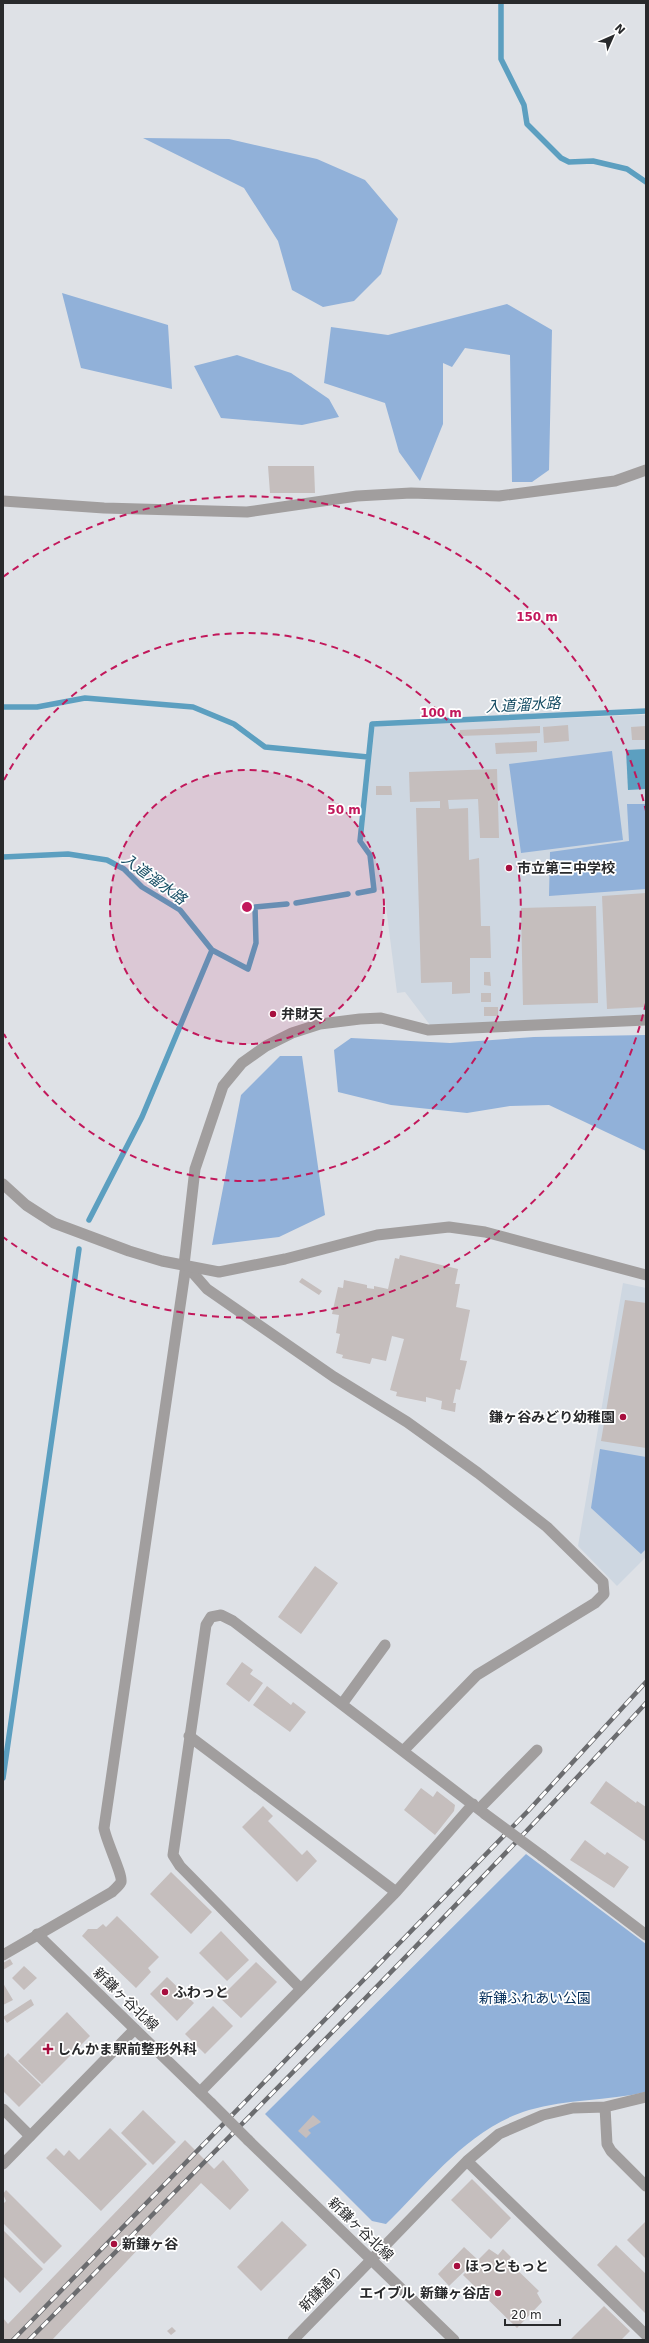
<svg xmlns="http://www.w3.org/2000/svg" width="649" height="2343" font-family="'DejaVu Sans','Noto Sans JP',sans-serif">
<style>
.built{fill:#ced7e1}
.green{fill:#91b1d9}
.water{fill:#5c9fc0}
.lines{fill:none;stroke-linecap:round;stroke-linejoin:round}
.stream{stroke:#5c9fc0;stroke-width:5.5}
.building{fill:#c5bebd}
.minor{stroke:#a19e9e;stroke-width:11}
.tertiary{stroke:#a19e9e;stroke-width:11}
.rail-casing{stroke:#6b6c6f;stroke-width:4.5}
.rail{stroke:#fff;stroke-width:3;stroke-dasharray:9;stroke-linecap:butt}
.minor-bridge{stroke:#a19e9e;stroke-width:11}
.tertiary-bridge{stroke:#a19e9e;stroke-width:11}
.ring{fill:none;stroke:#c2185b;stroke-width:2;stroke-dasharray:7 5}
.poi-dot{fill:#a70e3e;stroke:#fff;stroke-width:1.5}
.labels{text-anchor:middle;stroke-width:3.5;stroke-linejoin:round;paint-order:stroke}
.poi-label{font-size:14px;font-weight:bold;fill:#292a2c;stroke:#fff;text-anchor:start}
.park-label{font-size:14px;fill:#042e5a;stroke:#fff}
.street-label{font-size:14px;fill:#292a2c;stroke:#fff}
.water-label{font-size:15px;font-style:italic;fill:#184e65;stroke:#fff}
.centre{fill:#c2185b;stroke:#fff;stroke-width:2}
.ring-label{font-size:12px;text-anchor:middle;font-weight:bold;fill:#c2185b;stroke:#fff;stroke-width:3.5;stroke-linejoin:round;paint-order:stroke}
</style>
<rect width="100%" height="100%" fill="#dee1e6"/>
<!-- built -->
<path class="built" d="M646,715V1015L430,1025L405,992L397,993L384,891L374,889L370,847L363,839L375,725Z
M623,1283L646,1288V1557L617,1586L578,1546Z"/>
<!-- green -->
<path class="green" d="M143,138L229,139L317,159L365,180L398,219L381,274L354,301L323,307L292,290L278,241L244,188Z
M62,293L168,325L172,389L81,368Z
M507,304L552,330L549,470L532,482H512L510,355L465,348L452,367L443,363V424L420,481L399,452L385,403L324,383L331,327L388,335Z
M237,355L291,373L329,399L339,417L302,425L221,418L194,366Z
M612,751L623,840L521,853L509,764Z
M627,804H646V889L549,896L550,852L629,841Z
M646,1035V1151L549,1105L510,1106L467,1113L391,1105L338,1092L334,1050L351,1038L450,1043L534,1037Z
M280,1056H302L325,1215L279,1237L212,1245L241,1095Z
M600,1449L646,1457V1549L641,1554L591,1508Z
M526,1854L646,1944V2092C607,2101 567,2099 529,2110C469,2128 429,2182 386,2224L372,2221L265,2114Z"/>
<!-- water -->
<path class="water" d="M646,749V789L628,790L626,750Z"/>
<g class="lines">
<!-- stream -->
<path class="stream" d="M501,3V59L524,105L527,124L561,158L569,162L593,161L627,169L646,182
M3,707H37L85,698L193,707L234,724L265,747L368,757
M3,857L68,854L107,860L124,869L142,887L180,910L212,950L248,969L256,943L255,907L287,904
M358,893L374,890L370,855L360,841L372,724L646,711
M296,903L348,894
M89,1220L142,1117L212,950
M3,1778L79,1249"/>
</g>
<!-- building -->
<path class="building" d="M268,466H314L315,493H270Z
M568,725L569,741L544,743L543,727Z
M540,726V733L460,736V730Z
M646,726V740H632L631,727Z
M537,741V752L496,754L495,743Z
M497,769L499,838H480L478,799L448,800L449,809L468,808L469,860L479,858L481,926H490L491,958H470V993L452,994V982L421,983L416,808H440V801L410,802L409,772Z
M376,786H391L392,795H376Z
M646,893V1007L607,1009L602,896Z
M596,906L598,1003L523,1005L521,908Z
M484,972H490L491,986L484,985Z
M481,993H491V1002H481Z
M484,1007H498V1016H484Z
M400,1255L458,1269L455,1284H460L456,1307L470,1310L460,1360L467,1361L460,1390L456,1389L453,1403H456L455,1412L441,1409L442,1401L426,1397V1402L396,1396L397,1392L390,1390L404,1339L392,1336L386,1361L372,1358L370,1364L342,1358L343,1355L336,1353L340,1334L336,1333L339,1315L332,1314L338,1287L343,1288L344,1280L367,1285V1288L374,1289V1286L388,1289L395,1258L399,1259Z
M302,1278L322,1291L319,1295L299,1282Z
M625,1300L646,1303V1448L601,1441Z
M315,1566L338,1583L301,1634L278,1617Z
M242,1662L253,1670L250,1674L263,1683L249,1702L226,1684Z
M267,1686L291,1705L293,1702L306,1712L290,1732L253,1705Z
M606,1781L636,1803L637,1801L646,1807V1842L590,1803Z
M421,1788L433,1797L437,1791L455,1805L454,1811L435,1835L404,1810Z
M263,1806L273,1816L268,1821L302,1855L307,1850L317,1861L297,1882L242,1827Z
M585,1840L605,1855L607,1852L629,1867L614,1888L570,1860Z
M171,1872L212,1912L191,1934L150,1894Z
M117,1916L159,1957L148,1968L151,1972L136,1988L82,1936L88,1929H97L103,1924L106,1927Z
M221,1931L249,1960L227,1981L199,1953Z
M10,1959L13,1964L3,1970V1963Z
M256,1962L277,1982L241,2018L220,1998Z
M24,1966L37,1978L24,1990L12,1978Z
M167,1977L194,2003L177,2021L150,1994Z
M3,1983L13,2000L3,2005Z
M31,1999L34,2005L7,2023L3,2017Z
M213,2006L233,2026L205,2054L185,2034Z
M67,2012L90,2036L42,2084L18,2061Z
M8,2053L41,2085L19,2107L3,2091V2059Z
M143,2110L176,2142L153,2165L121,2133Z
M313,2115L321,2122L308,2130L311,2133L306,2138L298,2131Z
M110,2128L147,2164L101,2211L46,2158L56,2148L64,2156L69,2150L79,2160Z
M185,2140L214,2169L223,2160L249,2190L230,2210L201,2183L52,2340H3V2318L8,2324Z
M472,2179L511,2218L491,2239L451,2200Z
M6,2190L62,2246L44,2264L3,2223V2204L6,2201L3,2194Z
M282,2221L307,2245L261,2291L237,2267Z
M646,2221V2259L627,2240Z
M3,2230L43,2269L20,2293L3,2276Z
M616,2245L646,2274V2314L597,2265Z
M464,2247L477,2259L449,2286L438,2274Z
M489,2249L498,2255L503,2249L511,2257L508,2261L539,2291L537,2293L542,2302L517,2328L463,2275Z
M604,2306L630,2331L621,2340H570Z
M172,2327L176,2331L171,2335L167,2331Z"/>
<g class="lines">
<!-- minor -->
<path class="minor" d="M3,501L104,508L247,512L357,496L411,493L499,496L615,481L646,470
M184,1265L195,1169L223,1086L242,1063L266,1046L292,1033L320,1024L360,1019L381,1018L428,1030L646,1020
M186,1265L207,1289L334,1377L407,1422L478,1473L547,1527L603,1582L604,1594L595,1603L477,1675L404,1750
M342,1704L385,1645
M189,1736L396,1892
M479,1809L537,1750
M542,1856L646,1935
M3,1955L112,1892C115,1889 119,1886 121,1882C123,1875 106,1841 104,1828L186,1265
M301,1989L180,1866L173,1855L206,1625L211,1617L221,1615L233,1621L485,1814
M200,2092L396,1892L473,1804
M605,2107L607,2144L611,2151L646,2186
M3,2109L30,2136
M467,2161L646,2335
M371,2260L467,2161L499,2134L543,2115L573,2108L605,2107L646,2097"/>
<!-- tertiary -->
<path class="tertiary" d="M3,1184L26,1205L54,1223L129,1251L162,1261L219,1272L285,1259L377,1235L449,1227L485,1232L646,1275
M37,1934L211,2103
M248,2140L454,2340
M3,2164L135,2029
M293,2340L371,2260"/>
<defs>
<path id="rail" d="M13,2340L529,1810L646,1682
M29,2340C236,2129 446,1921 646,1703"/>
</defs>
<!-- rail casing -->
<use href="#rail" class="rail-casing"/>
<!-- rail -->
<use href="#rail" class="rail"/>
<!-- minor-bridge -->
<path class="minor-bridge" d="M485,1814L542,1856"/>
<!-- tertiary-bridge -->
<path class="tertiary-bridge" d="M211,2103L248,2140"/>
</g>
<!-- distance rings -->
<circle cx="247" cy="907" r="137" fill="#c2185b" fill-opacity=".12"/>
<g class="ring">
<circle cx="247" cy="907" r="137"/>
<path d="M4 780A274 274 0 1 1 4 1034"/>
<path d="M646 1003A410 410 0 0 1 3 1237M3 577A410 410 0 0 1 646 811"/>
</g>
<!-- markers -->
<g class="poi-dot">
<circle cx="509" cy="868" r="4"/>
<circle cx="273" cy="1014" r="4"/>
<circle cx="623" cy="1417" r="4"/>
<circle cx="165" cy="1992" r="4"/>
<path d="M46 2043h4v4h4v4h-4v4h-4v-4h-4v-4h4z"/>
<circle cx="114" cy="2244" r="4"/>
<circle cx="457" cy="2266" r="4"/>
<circle cx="498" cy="2293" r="4"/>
</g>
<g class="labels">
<!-- poi labels -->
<g class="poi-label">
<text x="517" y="873">市立第三中学校</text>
<text x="281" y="1019">弁財天</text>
<text x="615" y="1422" text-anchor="end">鎌ヶ谷みどり幼稚園</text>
<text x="173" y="1997">ふわっと</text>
<text x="57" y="2054">しんかま駅前整形外科</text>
<text x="122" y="2249">新鎌ヶ谷</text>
<text x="465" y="2271">ほっともっと</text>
<text x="490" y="2298" text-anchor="end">エイブル 新鎌ヶ谷店</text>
</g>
<!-- park labels -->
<g class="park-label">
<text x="535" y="2003">新鎌ふれあい公園</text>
</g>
<!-- street labels -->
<g class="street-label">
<text transform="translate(126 1999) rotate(44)" y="5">新鎌ヶ谷北線</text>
<text transform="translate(361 2229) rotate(44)" y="5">新鎌ヶ谷北線</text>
<text transform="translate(321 2289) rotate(-46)" y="5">新鎌通り</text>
</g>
<!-- water labels -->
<g class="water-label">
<text transform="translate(523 705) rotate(-3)" y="5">入道溜水路</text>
<text transform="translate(154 879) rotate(36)" y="5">入道溜水路</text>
</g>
</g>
<circle cx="247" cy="907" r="6" class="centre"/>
<g class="ring-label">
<text x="537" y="621">150 m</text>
<text x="441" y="717">100 m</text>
<text x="344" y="814">50 m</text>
</g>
<!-- border -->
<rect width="649" height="2343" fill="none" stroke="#292a2c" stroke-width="8"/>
<!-- north arrow -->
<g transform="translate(613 36) rotate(45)" stroke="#ffffff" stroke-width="3" paint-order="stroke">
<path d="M0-3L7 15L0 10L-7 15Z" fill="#292a2c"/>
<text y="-6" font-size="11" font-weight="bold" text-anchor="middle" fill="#292a2c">N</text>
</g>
<!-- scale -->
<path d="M505 2319v6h55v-6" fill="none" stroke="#292a2c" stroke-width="2"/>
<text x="511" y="2319" font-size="12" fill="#292a2c" stroke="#ffffff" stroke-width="3" paint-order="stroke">20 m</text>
</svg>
